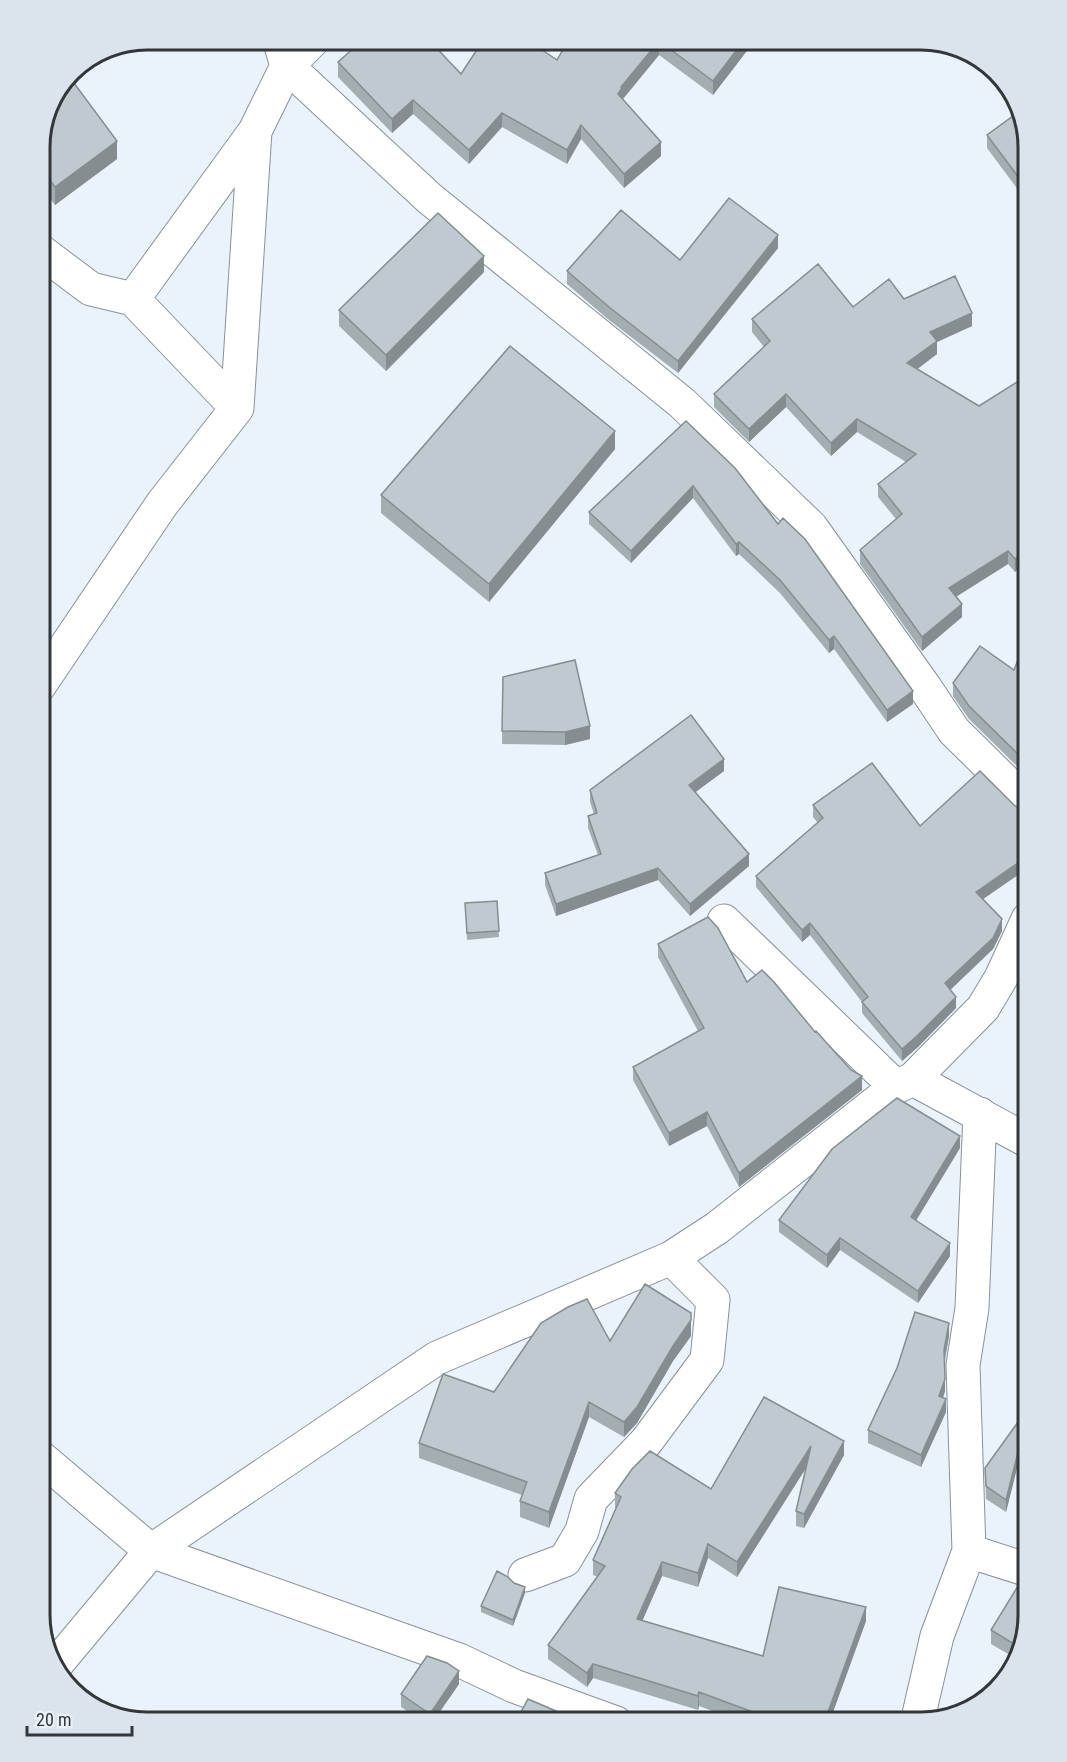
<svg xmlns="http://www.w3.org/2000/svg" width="1067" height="1762" font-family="'Roboto Condensed',sans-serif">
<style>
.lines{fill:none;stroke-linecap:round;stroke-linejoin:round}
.minor-casing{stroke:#899199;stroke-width:35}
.minor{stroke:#fff;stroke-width:33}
.wall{fill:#a3aeb2}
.shaded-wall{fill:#858d91}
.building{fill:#becacf;stroke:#858d91;stroke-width:1.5}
.rim{fill:none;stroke:#33373a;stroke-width:3}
</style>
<rect width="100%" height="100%" fill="#eaf2fc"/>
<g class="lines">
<defs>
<path id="minor" d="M279,39L287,66L429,198L682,403L811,527L924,686L954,731L1028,804
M39,250L91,289L133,299L255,131
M133,299L237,408
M39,686L162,504L237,408L255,131L287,66L314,39
M724,921L896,1087
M913,1079L1028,1141
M39,1456L151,1551L459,1660L514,1686L616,1723
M969,1551L1028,1570
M525,1575L565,1560L582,1531L591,1499L646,1442L707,1360L713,1300L671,1258
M54,1667L151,1551L437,1358L671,1258L717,1228L896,1087L913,1079L983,1008L1001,978L1028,919
M917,1723L937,1636L969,1551L963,1365L972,1308L980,1114"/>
</defs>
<!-- minor casing -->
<use href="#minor" class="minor-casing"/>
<!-- minor -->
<use href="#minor" class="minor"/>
</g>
<!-- wall -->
<path class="wall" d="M756,39L713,95L659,55L623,99L661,156L624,188L581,139L567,164L502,127L469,164L413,114L392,133L338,77V62L461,74L557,60L567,42Z
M1019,106L1028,146V190L1022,195L987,148V135L1015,115V110Z
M39,140L117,159L55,205L39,184Z
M778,248L678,373L609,320L567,284V271L680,260Z
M484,272L386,371L339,326V310Z
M904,299L972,326L937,342V354L917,369L979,406L1028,375L1015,572L1008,564L956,597L962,617L922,651L860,564V550L896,519L878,497V484L906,462L857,432L831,456L786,407L749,442L714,407V394L764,347L752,332V319L853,307Z
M686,421L913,704L887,722L834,649L829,653L780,593L739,554L736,556L693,498L631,563L589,524V512Z
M615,449L489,602L381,513V495Z
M1028,634V768L1024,773L969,719L953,696V683L1014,670Z
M503,677L590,739L565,745L502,744Z
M724,771L695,792L749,866L690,916L658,880L556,916L545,885V873L598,855L588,828V816L594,814L590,802V790Z
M813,805L920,826L1015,806L1028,814V868L982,899L1002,931L993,949L950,990L956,1008L918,1047L902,1061L862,1013V1002L810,935L802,942L756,887V876L818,823L813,817Z
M497,901L499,937L467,940L465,903Z
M658,944L747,982L862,1090L739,1187L707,1126L669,1146L633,1080V1067L698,1031L658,957Z
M960,1148L916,1220L950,1256L918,1303L840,1250L827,1268L779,1232V1220Z
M691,1328V1336L673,1361L637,1423L624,1437L589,1417L549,1528L520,1517V1501L522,1495L419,1458V1443L494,1392L610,1341Z
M949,1336L945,1361V1391L943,1398L946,1412L921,1467L868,1443V1430Z
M1028,1424L1006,1512L986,1499L985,1468Z
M844,1455L804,1528L796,1526V1511L806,1468L737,1577L708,1558L698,1587L662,1576L642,1621L763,1656L866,1621L829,1723H745L699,1706L698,1710L593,1678L587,1687L548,1659V1645L598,1577L593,1575V1560L616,1508H615V1493L711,1489Z
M514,1583L525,1593L513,1626L481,1612V1606Z
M1028,1616L1015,1658L991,1644V1630Z
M459,1684L432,1723H425L401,1707V1694Z"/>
<!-- shaded-wall -->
<path class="shaded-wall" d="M745,39H756L713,95V81Z
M659,41V55L622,100L618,94L621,87Z
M413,100V114L392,133V119Z
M502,113V127L469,164V150Z
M581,125V139L567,164V150Z
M117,141V159L55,205V187Z
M661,142V156L624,188V174Z
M1028,178V190L1022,195V182Z
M778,235V248L678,373V361Z
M484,256V272L386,371V355Z
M972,313V326L937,342V354L907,377V363L930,332Z
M786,394V407L749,442V429Z
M857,419V432L831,456V443Z
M615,431V449L489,602V584Z
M693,486V498L631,563V551Z
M739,542V554L736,556V544Z
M1028,548V561L1015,572V559Z
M1008,551V564L949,601V588Z
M962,604V617L922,651V637Z
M834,636V649L829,653V640Z
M913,691V704L887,722V710Z
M590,726V739L565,745V732Z
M1028,755V768L1024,773V760Z
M724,759V771L689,797V785Z
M749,854V866L690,916V904Z
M1028,856V868L976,904V892Z
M658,868V880L556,916V904Z
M1002,919V931L993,949L945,995V983Z
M810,923V935L802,942V930Z
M956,997V1008L918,1047L902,1061V1049Z
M862,1076V1090L739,1187V1173Z
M707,1112V1126L669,1146V1133Z
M960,1136V1148L911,1229V1217Z
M840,1238V1250L827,1268V1255Z
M950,1243V1256L918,1303V1291Z
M691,1313V1336L673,1361L637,1423L624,1437V1422Z
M949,1323V1336L944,1362V1350Z
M945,1379V1391L939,1409V1396Z
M946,1399V1412L921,1467V1455Z
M589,1402V1417L549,1528V1512Z
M1028,1412V1424L1006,1512V1500Z
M844,1441V1455L804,1528V1514Z
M811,1446V1460L737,1577V1562Z
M708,1544V1558L698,1587V1573Z
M662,1562V1576L637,1633V1619Z
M525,1587V1593L513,1626V1620Z
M866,1607V1621L829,1723H824Z
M593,1664V1678L587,1687V1673Z
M459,1671V1684L432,1723H430V1714Z
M699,1692V1706L698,1710V1696Z"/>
<!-- building -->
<path class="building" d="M364,39H428L461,74L484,39H526L557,60L569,39H745L713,81L659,41L621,87L622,88L618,94L661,142L624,174L581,125L567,150L502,113L469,150L413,100L392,119L338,62Z
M71,79L117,141L55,187L39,166V140L65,84Z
M1019,106L1028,146V178L1022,182L987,135L1017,113L1015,110Z
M729,198L778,235L678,361L609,307L567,271L621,210L680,260Z
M438,213L484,256L386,355L339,310Z
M818,264L853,307L889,279L904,299L955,276L972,313L930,332L937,341L907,363L979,406L1028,375V548L1015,559L1008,551L949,588L962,604L922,637L860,550L902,514L878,484L916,454L857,419L831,443L786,394L749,429L714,394L770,341L752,319Z
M510,346L615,431L489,584L381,495Z
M686,421L735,468L778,524L783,518L805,539L913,691L887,710L834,636L829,640L780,580L739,542L736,544L693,486L631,551L589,512Z
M1028,634V755L1024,760L969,706L953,683L980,646L1014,670Z
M575,660L590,726L565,732L502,731L503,677Z
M691,715L724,759L689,785L749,854L690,904L658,868L556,904L545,873L601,854L588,816L597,813L590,790Z
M872,763L920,826L980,771L1015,806L1025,811L1028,814V856L976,892L1002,919L993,938L945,983L956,997L918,1035L902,1049L862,1002L868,997L810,923L802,930L756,876L823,818L813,805Z
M497,901L499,931L467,933L465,903Z
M708,917L718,928L747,982L762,970L774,982L815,1032L816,1031L851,1070L862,1076L739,1173L707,1112L669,1133L633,1067L704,1028L658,944Z
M897,1098L960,1136L911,1217L950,1243L918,1291L840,1238L827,1255L779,1220L832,1149Z
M645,1284L691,1313V1320L673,1346L637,1407L624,1422L589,1402L549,1512L520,1501L527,1482L419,1443L443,1374L494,1392L541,1323L568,1307L587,1299L610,1341Z
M915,1312L949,1323L944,1350L945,1379L939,1396L946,1399L921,1455L868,1430L897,1368Z
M764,1397L844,1441L804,1514L796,1511L811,1446L737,1562L708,1544L698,1573L662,1562L637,1619L763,1656L779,1587L866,1607L824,1723H788L761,1715L699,1692L698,1696L593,1664L587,1673L548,1645L605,1566L593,1560L621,1497L615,1493L632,1469L650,1451L711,1489Z
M1026,1411L1028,1412L1006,1500L986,1486L985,1468Z
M497,1571L508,1577L514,1583L525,1587L513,1620L481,1606Z
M1018,1586L1028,1591V1616L1019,1647L991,1630Z
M427,1656L447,1663L459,1671L430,1714L401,1694Z
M528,1699L556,1711L577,1723H515Z
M944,1712L954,1715L943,1718Z"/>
<!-- crop -->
<path d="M0 0H1067V1762H0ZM147 50H921A97 97 0 0 1 1018 147V1615A97 97 0 0 1 921 1712H147A97 97 0 0 1 50 1615V147A97 97 0 0 1 147 50Z" fill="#dbe3ec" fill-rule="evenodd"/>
<path class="rim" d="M147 50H921A97 97 0 0 1 1018 147V1615A97 97 0 0 1 921 1712H147A97 97 0 0 1 50 1615V147A97 97 0 0 1 147 50Z"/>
<!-- scale -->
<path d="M27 1726v9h105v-9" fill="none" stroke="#33373a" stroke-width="3"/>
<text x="36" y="1726" font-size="18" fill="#33373a" stroke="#eaf2fc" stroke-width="4.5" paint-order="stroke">20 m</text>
</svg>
